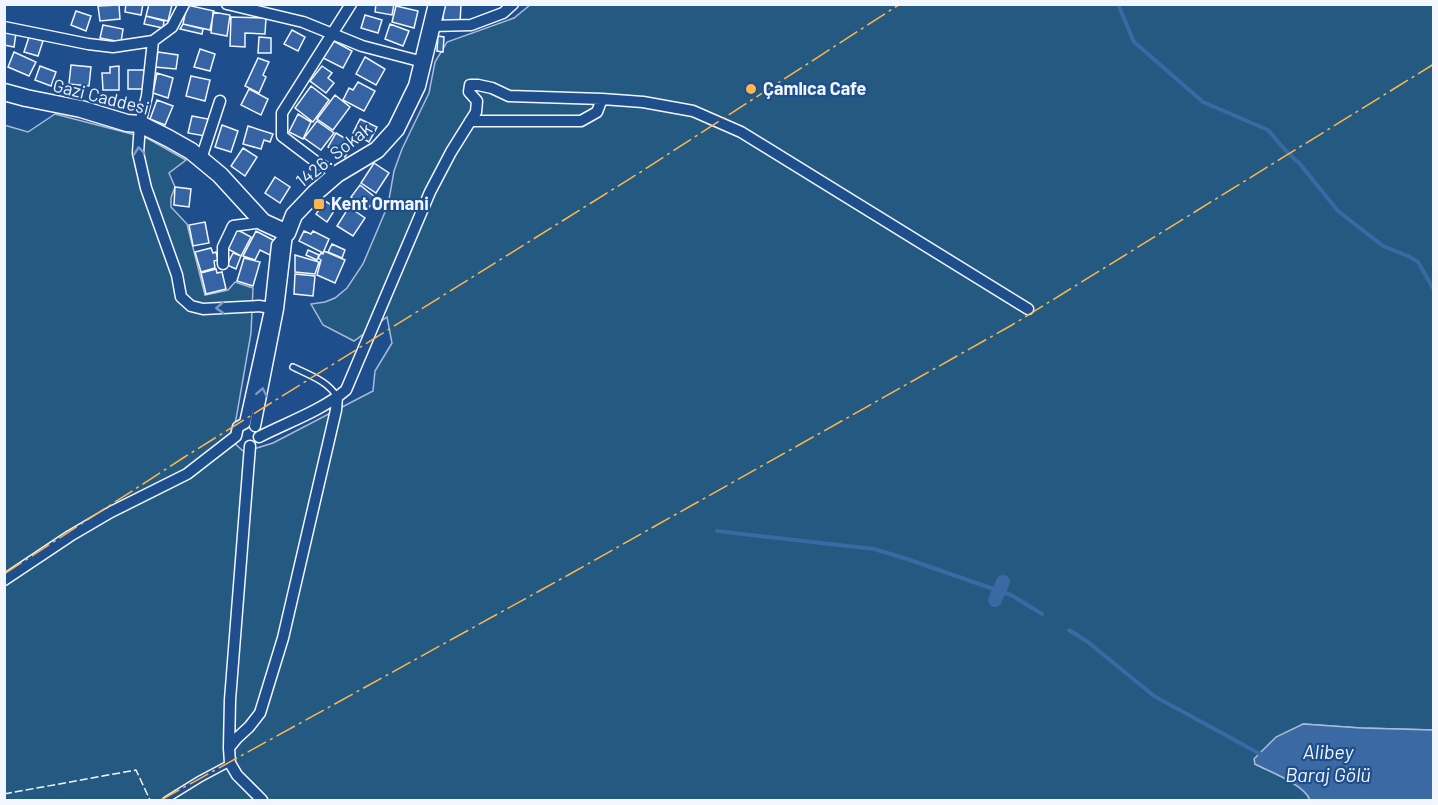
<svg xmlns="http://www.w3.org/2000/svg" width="1438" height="805" font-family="Barlow,sans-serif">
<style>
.green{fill:#245a82;stroke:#a8bbd7;stroke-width:1.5}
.water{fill:#3b69a3;stroke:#a8bbd7;stroke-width:1.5}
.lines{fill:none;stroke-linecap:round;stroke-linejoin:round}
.stream{stroke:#3b69a3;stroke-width:4}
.canal{stroke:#3b69a3;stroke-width:14}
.building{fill:#3563a3;stroke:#f2f6ff;stroke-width:1.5}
.lane-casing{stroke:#f2f6ff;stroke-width:8}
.street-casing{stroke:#f2f6ff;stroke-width:13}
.secondary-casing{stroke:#f2f6ff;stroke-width:19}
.lane{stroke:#1f4e8c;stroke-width:5}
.street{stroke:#1f4e8c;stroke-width:10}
.secondary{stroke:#1f4e8c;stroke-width:16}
.fence{stroke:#f2f6ff;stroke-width:1.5;stroke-dasharray:8 3;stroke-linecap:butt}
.power{stroke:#ffb74d;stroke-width:1.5;stroke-dasharray:21 4.5 3 4.5;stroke-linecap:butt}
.oneway{stroke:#7e9ac0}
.poi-dot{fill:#ffb74d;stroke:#1f4e8c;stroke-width:2}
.labels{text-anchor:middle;stroke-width:4.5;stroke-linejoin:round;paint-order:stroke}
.poi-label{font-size:18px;font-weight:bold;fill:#f2f6ff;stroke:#1f4e8c;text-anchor:start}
.street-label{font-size:18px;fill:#f2f6ff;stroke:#1f4e8c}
.water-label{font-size:20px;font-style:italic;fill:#f2f6ff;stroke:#1f4e8c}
</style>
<rect width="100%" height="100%" fill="#1f4e8c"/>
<!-- green -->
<path class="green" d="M530,5H1433V730L1361,728L1303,724L1255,764C1270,772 1304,784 1310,800H5L4,125L28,132L55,114L147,138L186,160L169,173L175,187L171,198V207L187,224L205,295L228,290L235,282L253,288L251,333L235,425L228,437L244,452L273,443L373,391L375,371L392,343L387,317L354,341L323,325L311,304L325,302L335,298L347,288L363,264L388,205L394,171L402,149L429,93L435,62L447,42L514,18Z"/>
<!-- water -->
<path class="water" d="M1303,724L1361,728L1433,730V800H1310C1304,784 1270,772 1255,764L1254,759L1276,737Z"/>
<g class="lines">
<!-- stream -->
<path class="stream" d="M1118,4L1134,42L1203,102L1268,130L1285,150L1300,164L1338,211L1383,246L1408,256L1418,262L1434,290
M717,531L874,549L907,559L1011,595L1042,614
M1069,630L1088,642L1154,696L1262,755"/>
<!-- canal -->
<path class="canal" d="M995,600L1003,582"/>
</g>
<!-- building -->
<path class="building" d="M126,4H143L141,15L125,12Z
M149,4L172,5L168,21L146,16Z
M376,4H394L392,15L375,12Z
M443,4H461L460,23L443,22Z
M119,5L120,19L100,21L98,6Z
M187,5L214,11L210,30L183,24Z
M396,6L418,11L414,28L392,22Z
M76,11L91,16L86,31L71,25Z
M213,12L230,15L227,36L211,33Z
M365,15L382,20L378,33L361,28Z
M146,16L164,21L163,28L144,24Z
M231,17L266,18L265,34L245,33V47L230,46Z
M183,24L203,29L202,34L180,29Z
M390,24L409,31L403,46L385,39Z
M103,25L123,29L121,42L100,38Z
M292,30L305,37L298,51L284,44Z
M4,31L16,33L14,47L4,45Z
M438,36L444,37L443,52L437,51Z
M29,37L43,41L38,56L24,52Z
M259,37L271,38V53H258Z
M330,39L352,51L343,68L321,57Z
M200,49L215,54L210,71L194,67Z
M14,52L36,62L29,76L8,67Z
M158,52L178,55L176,69L155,67Z
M365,57L385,69L376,85L356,74Z
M258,58L269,62L263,75L266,77L259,93L245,86Z
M71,65L91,67L89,86L69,84Z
M40,66L56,72L51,86L35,80Z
M119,66V90H103L102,73H110V67Z
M322,66L332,73L328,78L334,83L326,93L310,81Z
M128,70H144V89H128Z
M157,73L173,78L168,98L153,93Z
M191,76L210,80L205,101L186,96Z
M358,82L375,91L364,111L343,100L349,88L353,90Z
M311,86L329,100L313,122L295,108Z
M249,89L268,99L261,115L241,105Z
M335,95L350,107L333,130L317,119Z
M157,100L173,106L165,125L150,119Z
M298,114L311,122L303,139L289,132Z
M192,116L208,119L205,136L188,133Z
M360,119L377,127L369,142L353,133Z
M317,121L334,133L321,150L304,138Z
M222,125L238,131L231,152L215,147Z
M248,126L273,134L270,142L264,140L261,149L243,144Z
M336,133L353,143L345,157L328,147Z
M243,148L257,157L245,176L231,166Z
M374,163L389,173L376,193L361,183Z
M275,177L290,187L280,203L265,193Z
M360,185L376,198L368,209L351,197Z
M175,187L191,189L189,207L174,205Z
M325,201L336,208L327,222L316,214Z
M349,207L365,218L353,236L337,226Z
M205,222L209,243L193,246L189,225Z
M236,229L251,237L241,256L226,248Z
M256,231L275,241L274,257L260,250L255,260L243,256Z
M304,231L311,234L313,231L329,239L323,253L299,241Z
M332,244L345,250L342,258L328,252Z
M211,248L213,253L216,252L218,260L214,261L215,268L201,272L195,252Z
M308,250L319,255L317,260L306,255Z
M324,251L345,260L335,283L317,275L321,260L318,258L321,253L323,254Z
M233,253L241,256L236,269L227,265Z
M295,255L319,262L315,274L295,272Z
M244,258L260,262L253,286L237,281Z
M216,269L217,273L222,272L226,289L206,294L201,273Z
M295,274L315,276L313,296L294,294Z"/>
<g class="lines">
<defs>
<path id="lane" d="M293,367C309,375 328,381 337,397
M166,800L200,779L230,763"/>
<path id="street" d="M184,4L172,27L153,41L147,96L140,124L138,153L146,188L177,275L181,297L191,306L203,309L259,306L278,309
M227,4L303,22L362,46L423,62
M432,26L471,25L503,13L513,4
M4,27L88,44L113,47L153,41
M470,121H581L597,112L602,99
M201,159L220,101
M337,174L315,161L282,136V113L351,4
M223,264V247L233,226L263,222
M255,426L278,309L287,234
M259,437C288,422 321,411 346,390L430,192L451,152L476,112L477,101L469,92L470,85H478L492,88L509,96L602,99L643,102L693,111L741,132L1028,309
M250,446L230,700L229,748L230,763L237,775L262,800
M4,580L70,536L111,512L187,474L236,436L238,427L245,423L270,310L277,245L287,233
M229,748L237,738L249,727L260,713L283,638L336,410L337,397"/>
<path id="secondary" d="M4,92L26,98L81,109L127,123L140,124L168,138L191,151L220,175L263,222L287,233L294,215L315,193L337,174L377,150L396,129L417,86L437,4"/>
</defs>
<!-- lane casing -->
<use href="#lane" class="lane-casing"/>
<!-- street casing -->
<use href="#street" class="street-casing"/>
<!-- secondary casing -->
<use href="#secondary" class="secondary-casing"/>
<!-- lane -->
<use href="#lane" class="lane"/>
<!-- street -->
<use href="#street" class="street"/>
<!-- secondary -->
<use href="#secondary" class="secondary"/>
<!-- fence -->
<path class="fence" d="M4,794L136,770L150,800"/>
<!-- power -->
<path class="power" d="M4,574L183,458L639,173L900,4
M161,800L570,574L1012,325L1434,64"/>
</g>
<!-- one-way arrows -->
<defs><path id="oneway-chevron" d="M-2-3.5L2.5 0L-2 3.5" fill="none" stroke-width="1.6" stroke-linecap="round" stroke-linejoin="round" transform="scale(1.5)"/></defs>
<g class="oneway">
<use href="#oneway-chevron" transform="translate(139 151) rotate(-95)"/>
<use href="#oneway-chevron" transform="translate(220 308) rotate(177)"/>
<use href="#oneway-chevron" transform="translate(262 392) rotate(-79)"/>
</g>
<!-- markers -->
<g class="poi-dot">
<circle cx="751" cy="89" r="6"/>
<rect x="313" y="198" width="12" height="12" rx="3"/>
</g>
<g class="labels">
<!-- poi labels -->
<g class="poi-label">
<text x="763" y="95">Çamlıca Cafe</text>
<text x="331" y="210">Kent Ormani</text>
</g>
<!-- street labels -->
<g class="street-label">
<text transform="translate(101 97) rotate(14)" y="6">Gazi Caddesi</text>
<text transform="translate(334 155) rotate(-39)" y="6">1426. Sokak</text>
</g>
<!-- water labels -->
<g class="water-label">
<text x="1328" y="759">Alibey<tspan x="1328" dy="23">Baraj Gölü</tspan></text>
</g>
</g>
<!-- border -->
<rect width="1438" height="805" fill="none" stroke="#f2f6ff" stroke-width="12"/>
</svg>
